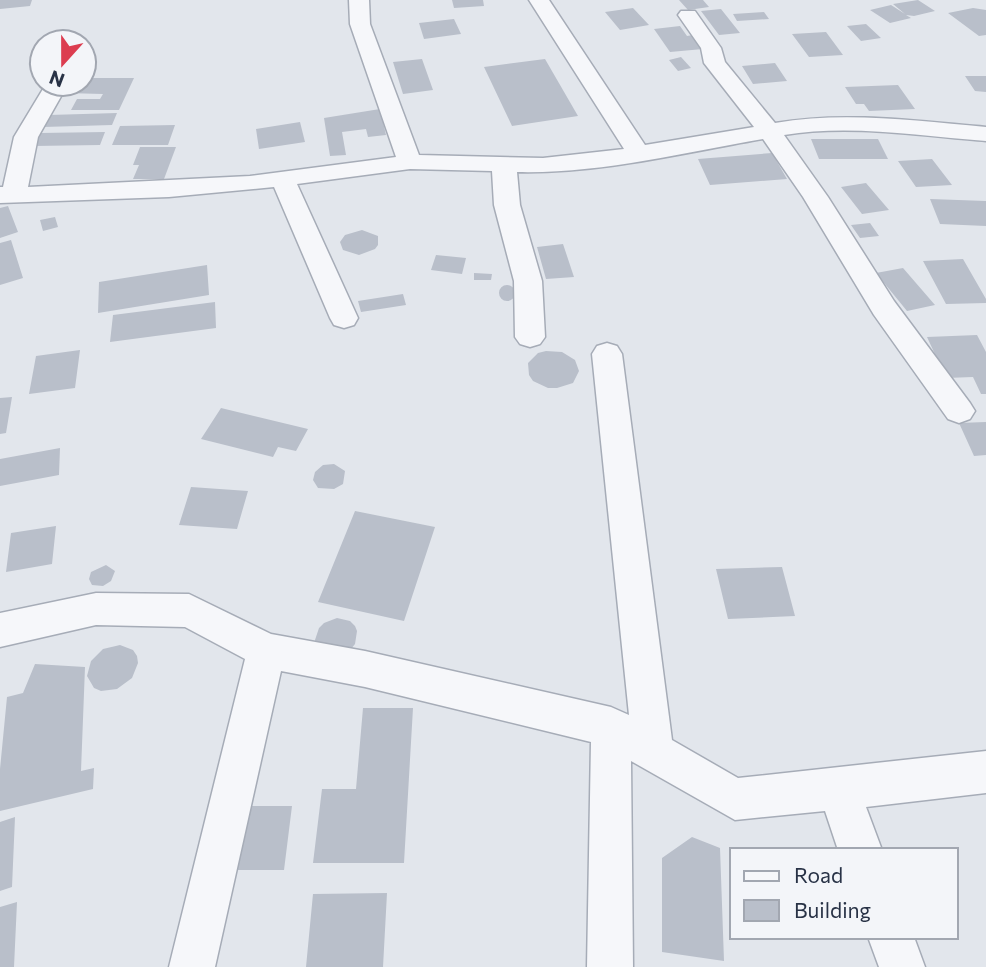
<svg xmlns="http://www.w3.org/2000/svg" width="986" height="967" font-family="Commissioner,sans-serif">
<style>
.building{fill:#b9bfca}
.lines{fill:none;stroke-linecap:round;stroke-linejoin:round}
.minor-casing{stroke:#a6acb7;stroke-width:3}
.minor{fill:#f6f7fa;fill-rule:evenodd}
</style>
<rect width="100%" height="100%" fill="#e2e6ec"/>
<!-- building -->
<path class="building" d="M0,0H32L30,6L0,9Z
M452,0H483L484,6L454,8Z
M679,0H703L709,7L688,10Z
M918,0L935,11L914,16L906,15L911,18L890,23L870,10L891,5L905,14L893,4Z
M633,8L649,25L620,30L605,12Z
M973,8L986,10V35L979,36L948,13Z
M721,9L740,33L719,35L701,11Z
M764,12L769,19L737,21L733,14Z
M454,19L461,34L424,39L419,23Z
M866,24L881,38L861,41L847,26Z
M680,26L687,36L693,35L703,49L670,52L654,29Z
M826,32L843,55L809,57L792,34Z
M681,57L691,68L678,71L669,60Z
M422,59L433,90L403,94L393,62Z
M545,59L578,116L512,126L484,67Z
M775,63L787,81L753,84L742,66Z
M965,76H986V92L975,91Z
M84,78H134L119,110H71L77,99H100L103,94L65,93L70,84H84Z
M898,85L915,109L869,111L864,104H856L845,87Z
M380,109L386,135L368,137L366,129L342,132L346,155L330,156L324,118Z
M117,113L112,125L43,127L49,115Z
M300,122L305,142L259,149L256,129Z
M175,125L168,145H112L120,126Z
M105,132L100,145L33,146L40,133Z
M811,139H878L888,159H819Z
M140,147H176L164,179H133L139,165H133Z
M772,153L787,179L710,185L698,159Z
M932,159L952,185L916,187L898,161Z
M866,183L889,210L862,214L841,187Z
M930,199L986,201V226L940,224Z
M8,206L18,232L0,238V208Z
M55,217L58,227L43,231L40,220Z
M870,223L879,236L860,238L851,225Z
M362,230L378,236V245L375,249L359,255L343,250L340,242L345,235Z
M11,240L23,278L0,285V243Z
M563,244L574,277L546,279L537,247Z
M436,255L466,258L462,274L431,270Z
M963,259L986,299V303L946,304L923,261Z
M207,265L209,295L98,313L99,282Z
M903,268L935,305L907,311L876,273Z
M474,273L492,274L491,280H474Z
M499 293a8 8 0 1 1 16 0a8 8 0 1 1-16 0Z
M403,294L406,305L361,312L358,301Z
M215,302L216,328L110,342L113,315Z
M977,335L986,352V394H981L973,377L946,378L927,337Z
M80,350L75,388L29,394L36,356Z
M546,351L562,352L575,360L579,371L573,383L557,388H548L533,381L529,375L528,363L538,353Z
M12,397L6,433L0,434V398Z
M221,408L308,429L296,451L278,447L273,457L201,439Z
M986,422V455L974,456L959,423Z
M60,448L59,475L0,486V459Z
M334,464L345,471L343,484L334,489L318,488L313,480L315,472L323,465Z
M191,487L248,491L237,529L179,525Z
M355,511L435,527L404,621L318,602Z
M56,526L52,564L6,572L11,533Z
M106,565L115,571L111,581L103,586L92,585L89,579L91,572Z
M782,567L795,616L728,619L716,569Z
M337,618L350,621L355,626L357,631L355,644L351,649L317,646L315,640L319,628L324,623Z
M120,645L133,650L137,656L138,663L132,678L117,689L101,691L94,688L87,676L91,661L103,649Z
M35,664L85,667L81,771L94,768L93,789L0,811V769L7,697L23,693Z
M363,708H413L404,863H313L322,789H356Z
M239,806H292L284,870H229Z
M15,817L12,887L0,891V822Z
M692,837L720,848L724,961L662,952V858Z
M387,893L383,967H306L313,894Z
M17,902L14,967H0V907Z"/>
<g class="lines">
<defs>
<path id="minor" d="M349,0H369L370,24L419,155L543,158L624,149L529,0H549L645,145L754,127L704,63L701,48L678,15L681,11H695L721,48L725,62L775,123C845,111 916,121 986,127V141C920,136 850,124 784,135L828,197L894,301L970,403L975,411L970,419L959,423L948,419L874,315L803,197L763,139C682,153 599,174 517,172L520,205L542,281L545,337L540,344L530,347L520,344L515,337L514,281L494,205L492,171L410,169L297,184L358,318L354,325L344,328L334,325L330,318L274,187L169,197L0,203V187H3L14,137L46,84H68L38,137L28,187L250,176L396,157L350,24Z
M607,343L617,346L622,354L672,740L738,778L986,751V793L866,807L882,850H838L825,811L735,820L631,761L633,967H587L591,742L365,687L281,671L215,967H169L245,659L185,627L96,625L0,647V613L96,593L189,594L271,634L365,651L611,707L629,715L592,354L597,346Z
M868,937H914L925,967H879Z"/>
</defs>
<!-- minor casing -->
<use href="#minor" class="minor-casing"/>
<!-- minor -->
<use href="#minor" class="minor"/>
</g>
<!-- legend -->
<rect x="730" y="848" width="228" height="91" fill="#f3f5f9" stroke="#a2a7b1" stroke-width="2"/>
<rect x="744" y="871" width="35" height="10" fill="#f6f7fa" stroke="#a2a7b1" stroke-width="2"/>
<text x="794" y="883" font-size="21" fill="#283246">Road</text>
<rect x="744" y="900" width="35" height="21" fill="#b9bfca" stroke="#a2a7b1" stroke-width="2"/>
<text x="794" y="918" font-size="21" fill="#283246">Building</text>
<!-- north arrow -->
<g transform="translate(63 63) rotate(201)"><circle r="33" fill="#f3f5f9" stroke="#a2a7b1" stroke-width="2"/>
<path d="M0-5L12 26L0 18L-12 26Z" fill="#dc3d50"/>
<text y="-10" font-size="19" font-weight="bold" text-anchor="middle" fill="#283246">N</text>
</g>
</svg>
